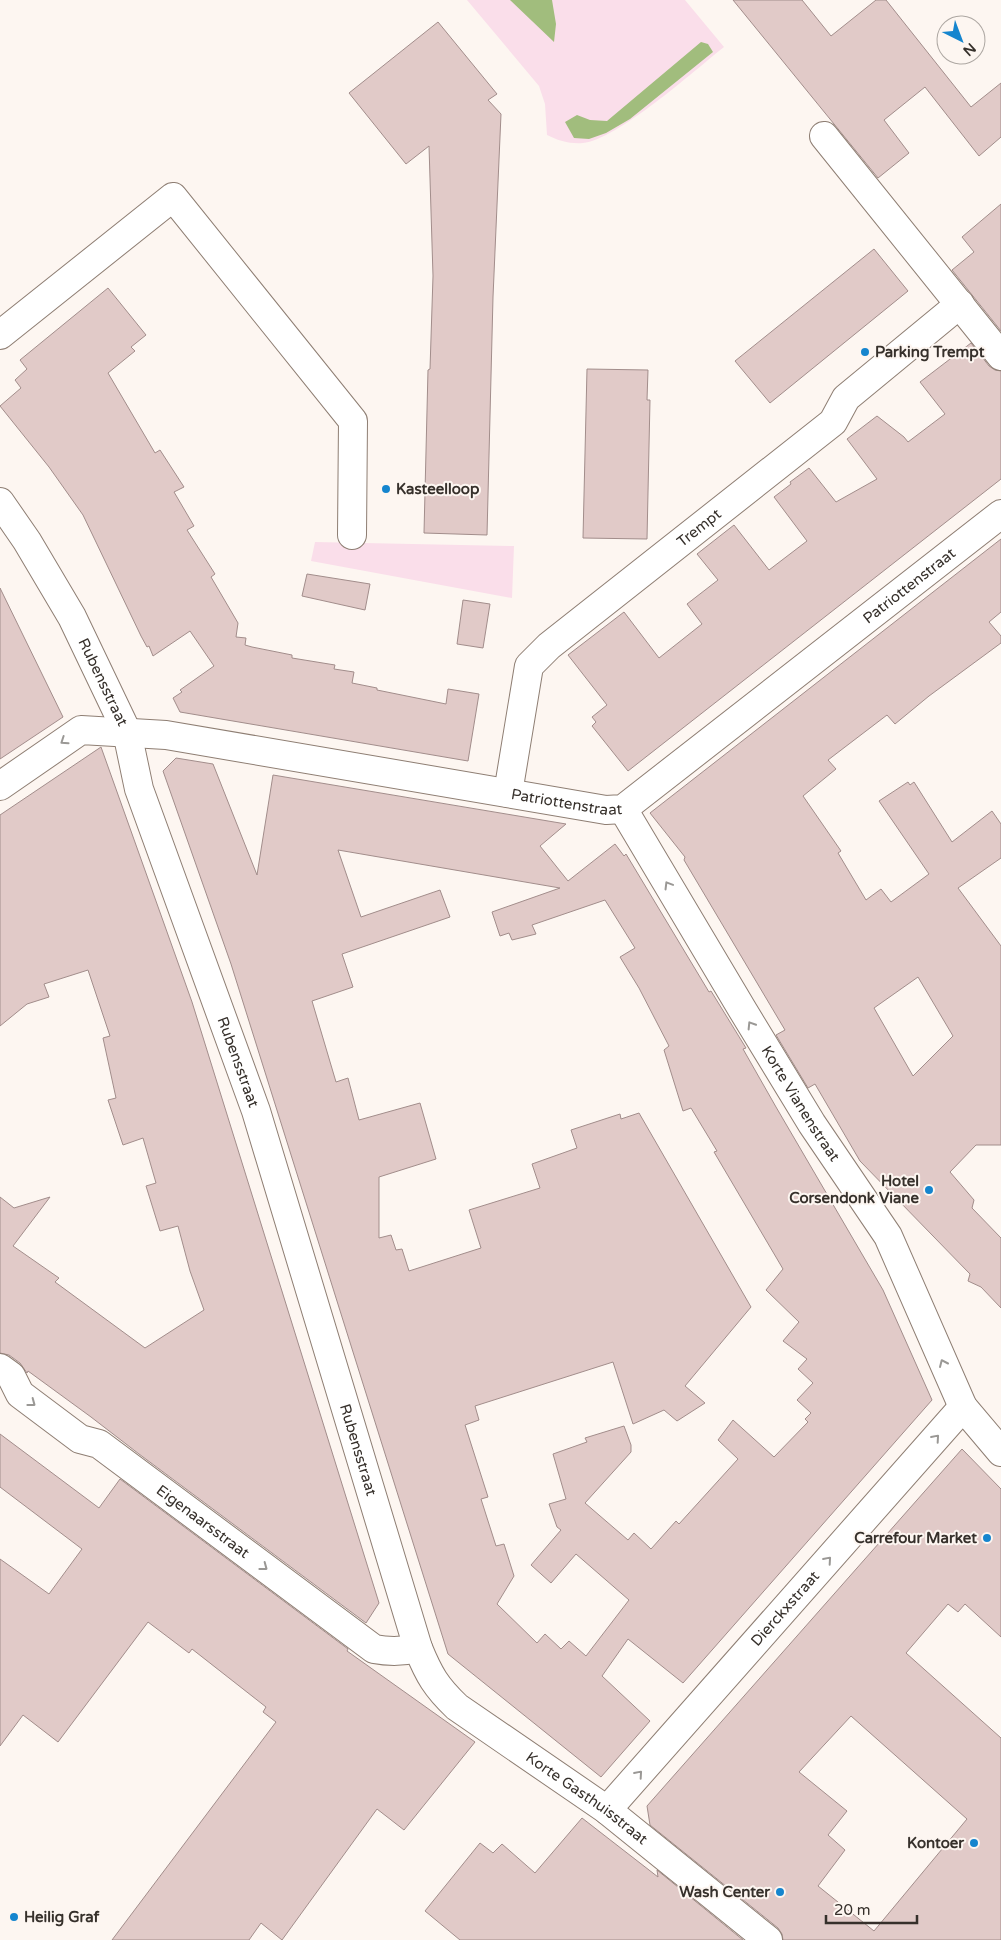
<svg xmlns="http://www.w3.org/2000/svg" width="1001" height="1940" font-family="'Varela Round',sans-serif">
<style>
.green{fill:#fadeea}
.water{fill:#a1bd7d}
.building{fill:#e1cac8;stroke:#a28d8b;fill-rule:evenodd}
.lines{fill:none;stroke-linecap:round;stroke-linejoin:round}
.minor-casing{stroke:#8e7e73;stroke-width:30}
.minor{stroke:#fff;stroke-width:28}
.oneway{stroke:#9a9895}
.poi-dot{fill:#1585ce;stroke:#fdf6f1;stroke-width:2}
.labels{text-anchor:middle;stroke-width:4;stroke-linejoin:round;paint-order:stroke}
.poi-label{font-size:15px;font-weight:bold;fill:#36302b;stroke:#fdf6f1;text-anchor:end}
.street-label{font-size:15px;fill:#36302b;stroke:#fdf6f1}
</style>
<rect width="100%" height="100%" fill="#fdf6f1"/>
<!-- green -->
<path class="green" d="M467,0H685L724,47C695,70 617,140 583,143C570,144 559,141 547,135L545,104L539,86Z
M315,542L514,546L512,598L311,561Z"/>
<!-- water -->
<path class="water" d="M510,0H552L556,24L554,42Z
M701,42L708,44L713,52L630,119L606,133L589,139L574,138L565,122L577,115L590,120L607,121Z"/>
<!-- building -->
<path class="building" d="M733,0H802L831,36L876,0H886L971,107L1001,83V137L979,156L925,87L884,120L909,153L878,178Z
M438,22L497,94L488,100L501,114L493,297L487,535L424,533L428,370L430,369L433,276L429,146L406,164L349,93Z
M1001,204V331L952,270L974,252L962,237Z
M874,249L908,291L770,403L735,361Z
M108,288L146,335L131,347L135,351L108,373L155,453L160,450L184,487L174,492L194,526L187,530L215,574L211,577L238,623L236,637L246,638L245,645L252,647L292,655V658L335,665L334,669L354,672L352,683L377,688V690L446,704L448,689L479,694L468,761L180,712L173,698L182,692L180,690L214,666L190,631L153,656L149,646L147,647L141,636L83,515L49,467L0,406L21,388L15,380L27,369L20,360Z
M971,343L989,366L995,370L1001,371V479L628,771L592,726L596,722L592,717L607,705L568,655L624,612L659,658L702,624L687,604L718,580L697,554L734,525L769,570L807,541L774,497L791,484L790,482L809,468L836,502L877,479L847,439L877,416L904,437L908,442L945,414L920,382Z
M587,369L648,370L647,400H650L647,539L583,538Z
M1001,539V612L989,622L1001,636V643L929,696L895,724L887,715L828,760L836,769L803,796L841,851L838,853L866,900L881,889L891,902L929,874L879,801L908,782L910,785L914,782L952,842L992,811L1001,824V858L958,888L1001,946V1145H976L950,1172L974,1200L972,1208L1001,1238V1308L981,1287L968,1281L970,1274L860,1161L815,1084L808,1088L776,1035L785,1030L684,860L685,857L650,813ZM918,977L953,1036L913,1076L874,1008Z
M307,574L370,584L365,610L302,596Z
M0,588L63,717L0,759Z
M463,600L490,604L483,648L457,644Z
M101,747L192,1002L379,1603L366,1623L139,1454L91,1417L28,1371L27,1373L20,1363L9,1355L0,1353V1197L14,1208L50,1197L13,1246L59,1278L55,1282L145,1348L204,1310L190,1271L178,1226L160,1231L146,1186L156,1183L143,1138L123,1145L108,1100L116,1098L103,1038L110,1036L88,970L44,984L49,997L27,1004L0,1026V815Z
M176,758L213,764L257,875L273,775L566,824L540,846L568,881L615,844L624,856L626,854L709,992L711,991L746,1048L743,1049L776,1107L883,1290L932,1400L683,1683L628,1639L602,1676L650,1721L601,1777L448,1654L231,964L163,771ZM338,850L560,888L492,912L500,936L509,933L512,940L536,934L532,925L605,900L635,948L620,957L639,988L669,1046L664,1050L683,1111L691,1108L717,1151L714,1152L783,1269L766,1290L799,1322L783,1341L807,1359L798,1369L813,1383L797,1400L811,1413L805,1419L808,1422L774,1457L733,1420L718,1440L738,1459L679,1524L676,1521L651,1549L634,1533L628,1540L585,1503L631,1452V1445L624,1426L585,1438L587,1442L553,1454L566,1499L549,1504L557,1527L561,1530L531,1565L551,1583L576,1554L629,1600L586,1656L569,1641L561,1649L545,1634L537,1643L497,1604L514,1576L504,1544L496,1546L481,1499L488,1497L465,1425L479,1420L475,1406L613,1362L633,1424L664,1410L677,1421L705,1403L685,1386L751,1307L639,1113L621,1119L620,1114L571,1130L577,1148L532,1164L540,1188L469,1210L481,1248L409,1271L402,1249L396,1250L391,1235L379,1238V1177L436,1159L420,1103L359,1120L348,1078L336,1082L312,1001L353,987L342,954L450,917L440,890L361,917Z
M0,1434L99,1508L120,1479L348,1649L347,1651L475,1742L404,1830L377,1809L282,1940L261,1923L249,1940H112L276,1722L263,1712L266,1707L192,1649L189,1653L148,1622L58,1742L23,1715L0,1746V1559L49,1594L82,1549L0,1487Z
M962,1449L1001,1489V1637L965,1604L958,1612L948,1604L906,1653L1001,1738V1940H783L782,1934L778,1928L650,1825L647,1806ZM851,1716L967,1819L874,1931L818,1886L845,1850L828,1835L847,1811L799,1772Z
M582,1818L658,1877L657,1870L743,1940H460L425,1911L480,1843L493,1853L502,1844L535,1873Z"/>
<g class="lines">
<defs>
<g id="minor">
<path d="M824,136L1001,356"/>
<path d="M0,335L173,197L353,421L352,535"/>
<path id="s1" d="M0,502L27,541L72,617L127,732L139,789L256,1111L418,1648C429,1675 436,1687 457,1707L607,1810L768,1940"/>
<path id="s2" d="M0,786L81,730L166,735L606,810L623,809L1001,514"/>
<path id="s3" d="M508,793L529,666L549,646L833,422L846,398L960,304"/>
<path id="s4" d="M623,809L742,1009L812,1124L888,1236L963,1407L1001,1452"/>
<path id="s5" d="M0,1368L11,1376L20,1394L80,1439L99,1444L374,1649C390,1652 402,1652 418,1648"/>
<path id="s6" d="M607,1810L963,1407"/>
</g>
</defs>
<!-- minor casing -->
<use href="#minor" class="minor-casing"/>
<!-- minor -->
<use href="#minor" class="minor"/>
</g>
<!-- one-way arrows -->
<defs><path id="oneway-chevron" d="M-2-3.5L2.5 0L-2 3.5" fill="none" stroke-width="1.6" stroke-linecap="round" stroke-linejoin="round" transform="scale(1.25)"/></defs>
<g class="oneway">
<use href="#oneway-chevron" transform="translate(64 741) rotate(146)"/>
<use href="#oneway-chevron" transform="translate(668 885) rotate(-121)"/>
<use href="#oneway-chevron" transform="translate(751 1025) rotate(-122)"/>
<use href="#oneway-chevron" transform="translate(943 1363) rotate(-114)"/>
<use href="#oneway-chevron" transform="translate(32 1403) rotate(37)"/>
<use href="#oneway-chevron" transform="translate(936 1438) rotate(-49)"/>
<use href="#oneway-chevron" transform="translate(828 1560) rotate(-49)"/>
<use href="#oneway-chevron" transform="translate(264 1567) rotate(37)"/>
<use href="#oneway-chevron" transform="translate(639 1774) rotate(-49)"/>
</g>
<!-- markers -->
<g class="poi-dot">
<circle cx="865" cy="352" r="5"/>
<circle cx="386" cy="489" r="5"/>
<circle cx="929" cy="1190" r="5"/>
<circle cx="987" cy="1538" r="5"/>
<circle cx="974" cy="1843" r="5"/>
<circle cx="780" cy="1892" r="5"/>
<circle cx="14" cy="1917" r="5"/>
</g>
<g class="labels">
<!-- poi labels -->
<g class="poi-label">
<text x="875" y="357" text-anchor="start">Parking Trempt</text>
<text x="396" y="494" text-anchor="start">Kasteelloop</text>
<text x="919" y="1186">Hotel<tspan x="919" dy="17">Corsendonk Viane</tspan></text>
<text x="977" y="1543">Carrefour Market</text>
<text x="964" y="1848">Kontoer</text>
<text x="770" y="1897">Wash Center</text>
<text x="24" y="1922" text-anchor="start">Heilig Graf</text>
</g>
<!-- street labels -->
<g class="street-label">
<text dy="5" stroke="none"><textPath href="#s3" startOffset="348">Trempt</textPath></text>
<text dy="5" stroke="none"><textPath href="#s2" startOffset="1010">Patriottenstraat</textPath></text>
<text dy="5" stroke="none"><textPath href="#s1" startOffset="208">Rubensstraat</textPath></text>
<text dy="5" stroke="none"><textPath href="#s2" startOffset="590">Patriottenstraat</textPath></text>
<text dy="5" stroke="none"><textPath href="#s1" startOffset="612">Rubensstraat</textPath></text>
<text dy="5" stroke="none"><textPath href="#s4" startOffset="344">Korte Vianenstraat</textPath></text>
<text dy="5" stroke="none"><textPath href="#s1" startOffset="1018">Rubensstraat</textPath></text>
<text dy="5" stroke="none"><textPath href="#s5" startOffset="258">Eigenaarsstraat</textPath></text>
<text dy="5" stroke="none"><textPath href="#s6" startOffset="269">Dierckxstraat</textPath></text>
<text dy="5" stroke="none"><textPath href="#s1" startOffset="1455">Korte Gasthuisstraat</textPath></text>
</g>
</g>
<!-- north arrow -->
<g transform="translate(961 40) rotate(138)"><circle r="24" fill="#fdf6f1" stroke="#ada7a2"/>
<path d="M0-4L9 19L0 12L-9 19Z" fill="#1585ce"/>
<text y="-8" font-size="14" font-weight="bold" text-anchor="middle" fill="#36302b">N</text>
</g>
<!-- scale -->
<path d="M826 1915v8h91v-8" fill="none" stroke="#36302b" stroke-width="2.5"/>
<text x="834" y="1915" font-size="15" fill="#36302b" stroke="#fdf6f1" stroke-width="4" paint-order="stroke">20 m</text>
</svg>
